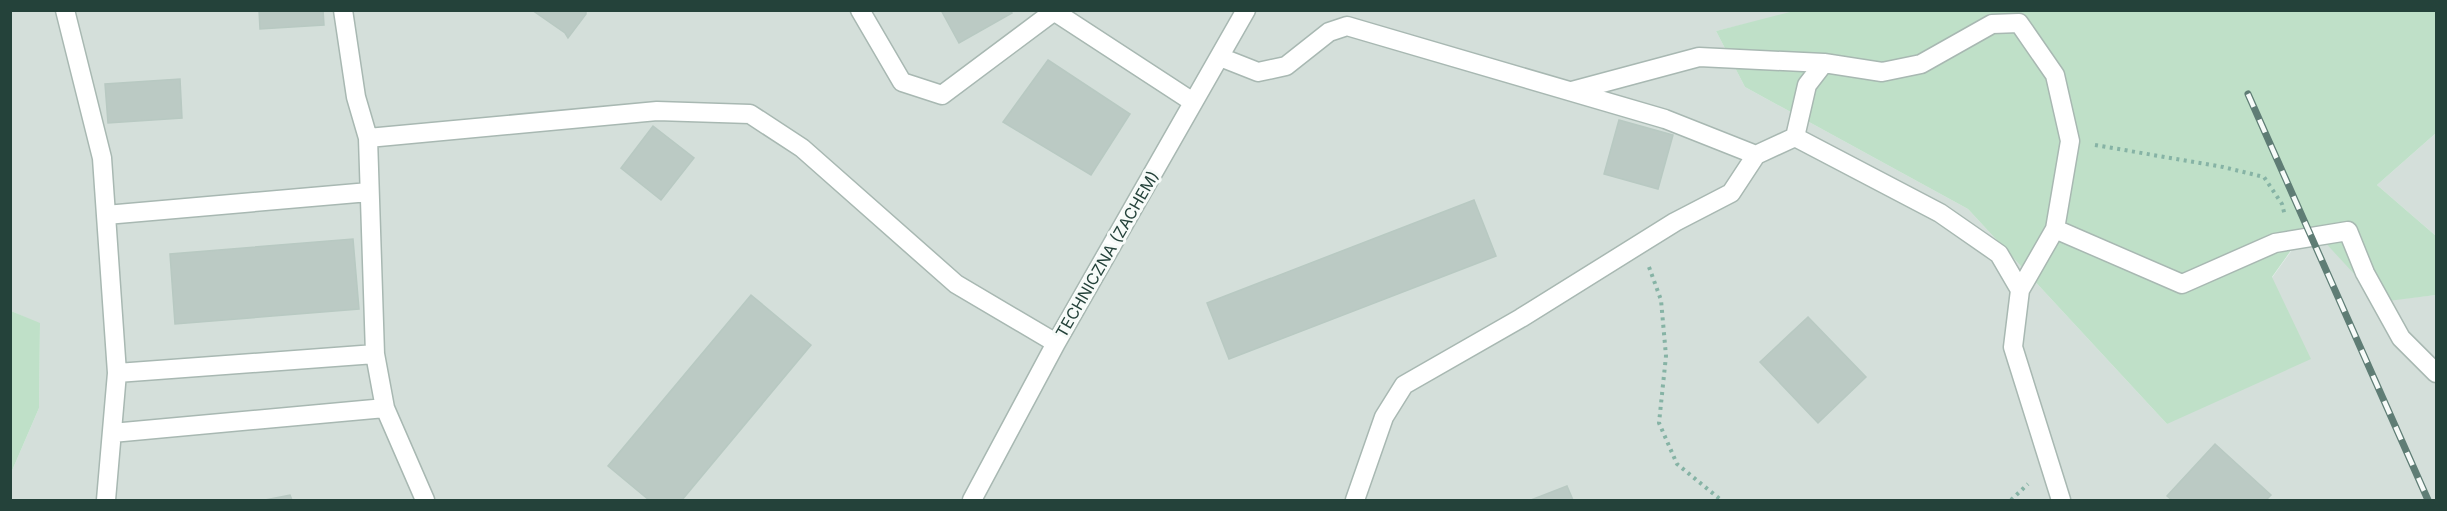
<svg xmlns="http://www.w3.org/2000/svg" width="2447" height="511" font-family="Inter,sans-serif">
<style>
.built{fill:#d4dfda}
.green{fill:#bfe0c8}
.building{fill:#bbcac4;stroke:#b8c9c2;stroke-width:1.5}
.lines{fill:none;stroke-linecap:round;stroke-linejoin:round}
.lane-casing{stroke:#a8b8b2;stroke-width:21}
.path{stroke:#86b3a5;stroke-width:4;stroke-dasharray:3 4.5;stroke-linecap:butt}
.lane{stroke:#fff;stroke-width:18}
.rail-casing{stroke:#5f7d75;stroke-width:7}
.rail{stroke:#f7fbf9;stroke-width:4.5;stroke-dasharray:14;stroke-linecap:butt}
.labels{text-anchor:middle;stroke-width:6;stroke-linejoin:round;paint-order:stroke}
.street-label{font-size:16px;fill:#24423a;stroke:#f7fbf9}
</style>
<rect width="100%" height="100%" fill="#e6efeb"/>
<!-- built -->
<path class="built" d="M10,11H1798L1716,31L1745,87L1968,209L2167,424L2310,225L2380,301L2436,295V500H11V473L39,408L40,324L11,311Z
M2436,133V236L2377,185Z"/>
<!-- green -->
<path class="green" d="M1798,10L2436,11V133L2377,185L2436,236V295L2380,302L2309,225L2272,277L2311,359L2167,424L1968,209L1745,87L1716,31Z
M11,311L40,323L39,408L11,473Z"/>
<!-- building -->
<path class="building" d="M259,10H323L324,25L260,29Z
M532,10H586V14L568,38L565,33Z
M941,10H1010L1012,13L959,43Z
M1048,60L1130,114L1091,175L1003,122Z
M180,79L182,118L108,123L105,84Z
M1619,120L1673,135L1658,189L1604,174Z
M653,126L694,158L661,200L621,168Z
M1474,200L1496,256L1229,359L1207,303Z
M353,239L359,309L175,324L170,254Z
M751,295L811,345L682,500H649L608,466Z
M1808,317L1866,377L1818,423L1760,362Z
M2215,444L2271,495L2266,500H2172L2167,496Z
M1567,486L1573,500H1531Z
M290,495L292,500H265Z"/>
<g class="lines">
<defs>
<path id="lane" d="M65,10L102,158L117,373
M343,10L356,97L368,138L375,354L385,408L425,500
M860,10L902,82L942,95L1053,12
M1052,10L1193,102
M1220,57L1258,72L1286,66L1329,32L1347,26L1665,119L1756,155L1795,137L1940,213L1999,254L2020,290
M1572,91L1699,57L1824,63
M1795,137L1807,85L1824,63L1882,72L1921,64L1992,24L2019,23L2055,75L2070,141L2055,229L2182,284L2275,243L2348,231L2365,273L2401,338L2436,373
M368,138L657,111L750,114L802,148L956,284L1056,343
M106,215L369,192
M2055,229L2020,290L2013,347L2061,500
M112,433L385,408
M106,500L117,373L375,354
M972,500L1056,343L1246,10
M1355,500L1384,417L1404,385L1521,318L1675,222L1731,193L1756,155"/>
</defs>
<!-- lane casing -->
<use href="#lane" class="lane-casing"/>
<!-- path -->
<path class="path" d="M2095,145L2223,167L2264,177L2282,204L2285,216
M1649,267L1661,300L1666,356L1659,423L1677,464L1721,500
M2011,500L2028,484"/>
<!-- lane -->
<use href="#lane" class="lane"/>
<defs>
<path id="rail" d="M2248,94L2428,500"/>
</defs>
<!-- rail casing -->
<use href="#rail" class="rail-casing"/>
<!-- rail -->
<use href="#rail" class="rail"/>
</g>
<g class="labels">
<!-- street labels -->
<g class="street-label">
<text transform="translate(1107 254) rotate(-60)" y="6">TECHNICZNA (ZACHEM)</text>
</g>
</g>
<!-- border -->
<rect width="2447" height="511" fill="none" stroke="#24423a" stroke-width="24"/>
</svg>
